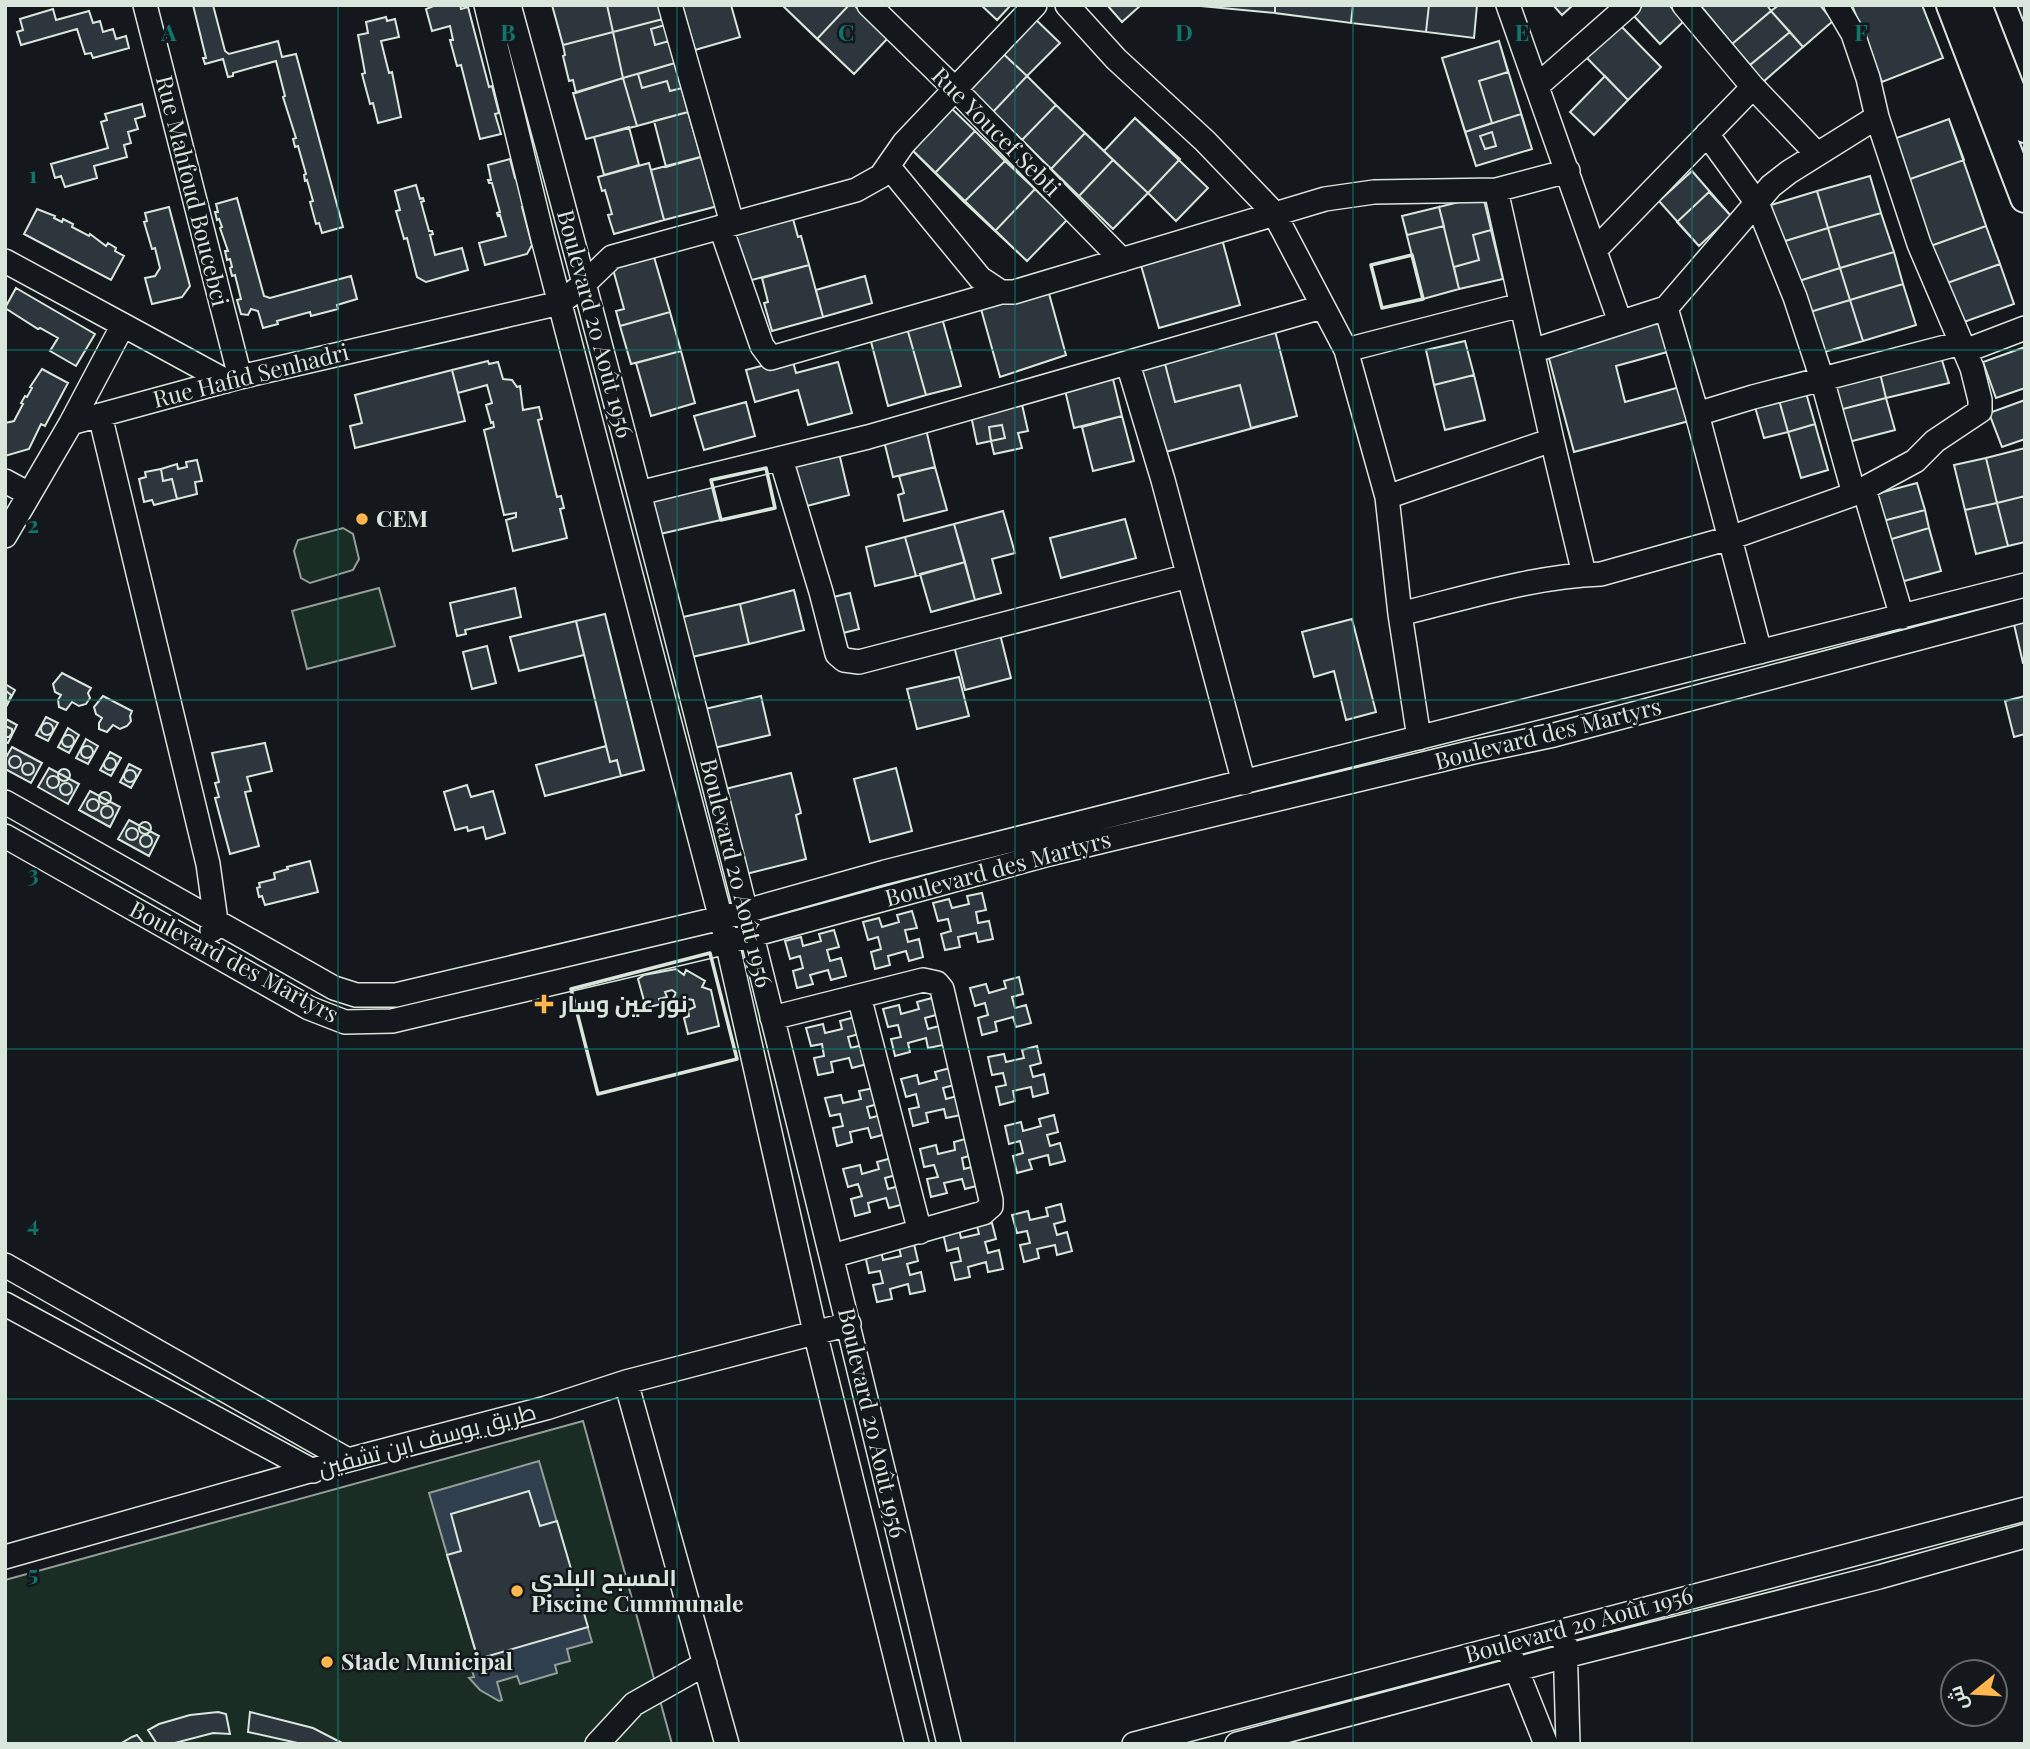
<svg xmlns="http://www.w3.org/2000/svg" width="2030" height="1749" font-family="'Playfair Display',Cairo,serif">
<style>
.green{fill:#1a2d24;stroke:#939e99;stroke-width:2}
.water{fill:#2f3f4d;stroke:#939e99;stroke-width:2}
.building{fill:#2c363c;stroke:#d8e6dc;stroke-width:2}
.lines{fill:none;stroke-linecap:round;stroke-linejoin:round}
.minor-casing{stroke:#d8e6dc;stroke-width:26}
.major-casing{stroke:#d8e6dc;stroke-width:32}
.minor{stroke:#14181c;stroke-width:23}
.major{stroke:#14181c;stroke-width:28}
.wall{stroke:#d8e6dc;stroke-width:3.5}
.grid{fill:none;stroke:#0f766e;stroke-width:2;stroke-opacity:0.55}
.poi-dot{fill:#ffb74d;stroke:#14181c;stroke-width:2.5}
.labels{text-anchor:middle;stroke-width:5;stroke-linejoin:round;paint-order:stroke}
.street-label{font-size:23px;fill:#d8e6dc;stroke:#14181c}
.poi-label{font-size:23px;font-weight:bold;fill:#d8e6dc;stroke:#14181c;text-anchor:start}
.grid-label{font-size:23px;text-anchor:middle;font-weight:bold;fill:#0f766e;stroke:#14181c;stroke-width:5;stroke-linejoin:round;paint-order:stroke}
</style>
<rect width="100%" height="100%" fill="#14181c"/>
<!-- green -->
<path class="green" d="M343,528L353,534L359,559L353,570L310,583L301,578L294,551L298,540Z
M379,588L395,646L307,669L292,611Z
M583,1421L672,1744H5V1580Z"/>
<!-- water -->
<path class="water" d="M539,1461L592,1642L567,1649L570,1661L555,1665L557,1673L520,1684L517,1676L497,1682L502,1700L499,1701L480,1690L469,1678L474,1677L472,1670L480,1667L429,1493Z"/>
<!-- building -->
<path class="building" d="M193,5H213L225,51L229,54L278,41L282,57L296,54L343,227L322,233L319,223L316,224L310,202L313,201L307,180L305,181L304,175L306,174L298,146L295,147L293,139L296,138L283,97L285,96L276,61L233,73V76L228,77L223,59L205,64L203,58H206Z
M460,5L461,9L468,7L489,87L492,86L499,113L495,114L501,134L480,139L461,65L457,66L450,40H453L450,26L432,31L426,9L436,5Z
M552,5H607L613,32L563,45Z
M607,5H660L663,19L613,32Z
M682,5H731L740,37L695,50Z
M782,5H854L888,38L854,74Z
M782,5H849L817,39Z
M849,5H854L888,38L854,74L817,39Z
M981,5H1011L997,20Z
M981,5H1011L997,20Z
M1107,5H1141L1122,22Z
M1190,5H1275V13Z
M1275,5H1353L1351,23L1275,13Z
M1353,5H1429L1426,32L1351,23Z
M1429,5H1477L1474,38L1426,32Z
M1553,5H1573L1562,15Z
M1643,5H1669L1684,21L1660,44L1633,15Z
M1700,5H1767L1771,11L1732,44Z
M1779,5H1820L1833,21L1803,47L1771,11Z
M1852,5H1922L1943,58L1882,82Z
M2017,5H2025V25Z
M53,9L56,20L89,11L93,23L100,21L103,32L113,29L116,39L126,36L129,48L93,58L91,53L85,54L77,29L21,45L17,32L23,30L20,19Z
M1771,11L1790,32L1750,65L1732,44Z
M1029,13L1060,43L1027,76L1056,105L1104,151L1135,118L1208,188L1176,221L1148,193L1113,229L962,82Z
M386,17L387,21L395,19L399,37L381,41L389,73L392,72L401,117L378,123L373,103L370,104L362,74L365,73L358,35L368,33L366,22Z
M663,19L675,63L623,78L613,32Z
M1619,24L1661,67L1628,100L1586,57Z
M665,25L669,41L655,45L651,29Z
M613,32L623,78L576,93L573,80L569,81L563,56L565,55L563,45Z
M1790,32L1803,47L1763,82L1750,65Z
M1499,41L1532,149L1476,166L1442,58Z
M1499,41L1508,72L1479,81L1492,123L1465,132L1442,58Z
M996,47L1027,76L993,112L962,82Z
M675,63L688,112L637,126L623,78Z
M675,63L682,88L670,91L667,81L642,88L638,74Z
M1027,76L1056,105L1022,140L993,112Z
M1605,76L1628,100L1594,135L1570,112Z
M623,78L637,126L586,139L573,93Z
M945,102L1067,220L1027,261L905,143Z
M945,102L975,131L935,173L905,143Z
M142,104L145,116L135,119L138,129L128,132L131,143L124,145L127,157L94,166L97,178L65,187L61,176L55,178L51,164L108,148L101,122L107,120L105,114Z
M1056,105L1085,133L1051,169L1022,140Z
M688,112L701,157L666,167L654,121Z
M1521,114L1532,149L1476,166L1465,132Z
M1135,118L1180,159L1148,193L1104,151Z
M1949,119L1986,226L1925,248L1888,141Z
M1949,119L1964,160L1902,182L1888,141Z
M629,127L639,165L604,175L594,137Z
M975,131L1005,161L964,202L935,173Z
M1492,132L1496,146L1485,149L1480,136Z
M1085,133L1113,160L1079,196L1051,169Z
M704,156L707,166H704L710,190L714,189L718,206L664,220L651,170Z
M510,159L515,178L518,177L526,206L522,207L532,245L527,254L485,265L479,243L506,236L500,215L498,216L497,213L500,212L492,183H489L488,180H491L488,165Z
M1113,160L1148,193L1113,229L1079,196Z
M1005,161L1035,189L995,231L964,202Z
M649,163L664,220L614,234L608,215L612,214L605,190L602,191L598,177Z
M1692,171L1731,216L1699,246L1659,201Z
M1870,176L1881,213L1828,228L1817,191Z
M416,185L420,199L423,198L424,201L421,202L429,231H432L433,234L430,235L435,255L462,248L468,270L426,282L417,277L407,238L404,239L396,211L400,210L395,191Z
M1035,189L1067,220L1027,261L995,231Z
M1817,191L1828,228L1782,242L1771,205Z
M1709,192L1731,216L1699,246L1677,222Z
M1483,196L1503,279L1459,289L1439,207Z
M237,198L264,296L270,298L351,276L357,299L337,305L338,309L311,316L310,312L277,321L278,324L263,328L258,311L251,309L248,315L241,314L237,300L241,299L235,275L232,276L230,268L232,267L230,259L227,260L225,251H228L220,228L222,227L219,219L217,220L215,212H218L216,204Z
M169,207L190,286L182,297L152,304L145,278L155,276L160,268L155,248L152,249L144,222L147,221L145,213Z
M1439,207L1459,289L1423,299L1402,216Z
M1439,207L1444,226L1407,235L1402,216Z
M790,208L798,237L801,236L809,265L748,281L732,224Z
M37,209L55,216L54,218L62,222L63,219L73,224L72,227L89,236L90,234L106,246L108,243L116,248L115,251L124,256L111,280L24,234Z
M1881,213L1894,252L1840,268L1828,228Z
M1986,226L2000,264L1939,286L1925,248Z
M1828,228L1840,268L1799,281L1782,242Z
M1491,230L1503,279L1459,289L1454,267L1479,260L1473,235Z
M1222,239L1240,305L1159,328L1140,262Z
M652,250L670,312L620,326L616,311L624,309L611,262Z
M1894,252L1903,284L1850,300L1840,268Z
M2000,264L2014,304L1953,326L1939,286Z
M809,265L823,317L772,331L764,303L768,302L762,278Z
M1840,268L1850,300L1810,312L1799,281Z
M865,276L872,303L823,317L816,290Z
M1903,284L1916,325L1863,341L1850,300Z
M16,288L95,334L76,366L50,351L58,338L40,328L38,329L5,308Z
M1048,290L1066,355L1000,377L981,309Z
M1850,300L1863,341L1824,352L1810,312Z
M670,312L681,351L631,364L620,326Z
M1662,317L1671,351L1616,366L1625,402L1680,387L1689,421L1574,452L1546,347Z
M942,318L961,386L926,395L907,328Z
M907,328L926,395L888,406L870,338Z
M1275,331L1297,416L1162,453L1140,368Z
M1275,331L1297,416L1251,428L1240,385L1175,402L1164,360Z
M1465,341L1474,375L1434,385L1426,350Z
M2025,347V388L1996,398L1983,362Z
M681,351L695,403L651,416L636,363Z
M1940,354L1949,383L1886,398L1879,369Z
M792,358L796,373L838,362L852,413L808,425L798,390L755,402L746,370Z
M488,361L489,364L498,362L503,379L512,380L517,387L520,386L523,410L539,407L542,419L538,420L557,497L561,496L564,508L560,509L567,538L513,551L506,520L516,517V513L504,515L484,430L494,427L493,422L491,423L486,405L492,403L487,385L458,393L452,370Z
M42,369L68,383L45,426L41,424L29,449L5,456V423L14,421L23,404L21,403L25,396L27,397L32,388L30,387Z
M1879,369L1886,398L1835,411L1828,385Z
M452,370L465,421L355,448L350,426L362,423L355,395Z
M1112,375L1122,416L1074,428L1064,386Z
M1474,375L1485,420L1445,430L1434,385Z
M1804,386L1815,424L1788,432L1777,393Z
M1777,393L1788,432L1764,438L1753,400Z
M1886,398L1895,430L1841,444L1835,411Z
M1021,400L1028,431L1018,433L1022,448L994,454L991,441L977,444L970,411Z
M2025,400V439L2002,447L1989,413Z
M746,402L755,436L704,450L694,416Z
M1122,416L1134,461L1093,471L1082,427Z
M1815,424L1828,470L1801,478L1788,432Z
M925,425L935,467L893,477L884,441Z
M1002,425L1005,438L991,441L989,427Z
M2025,448V496L1997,503L1986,458Z
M839,453L849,495L803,507L793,464Z
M1986,458L1997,503L1965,510L1954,465Z
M197,460L202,481L195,482L197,494L177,499L172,479L163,481L161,469L177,464L178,469L187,467L186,462Z
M935,467L947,510L904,521L898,495L904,493L899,476Z
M161,469L163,481L172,479L177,499L154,505L152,500L144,502L139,479L146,477L145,472Z
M711,480L721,520L660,534L651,494Z
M1917,483L1925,510L1879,522L1872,495Z
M2025,496V542L2008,546L1997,503Z
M1997,503L2008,546L1976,554L1965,510Z
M1925,510L1929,528L1885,541L1879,522Z
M1003,511L1015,553L992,559L1001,593L975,600L954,524Z
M1125,519L1136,558L1061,578L1050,538Z
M954,524L965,562L916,576L905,537Z
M1929,528L1941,571L1897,583L1885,541Z
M905,537L916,576L875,586L866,547Z
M965,562L975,600L931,612L920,574Z
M515,588L521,617L465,630L466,634L457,636L450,603Z
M794,590L804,630L749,644L740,604Z
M850,593L859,629L835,635L825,599Z
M740,604L749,644L692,657L683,617Z
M605,614L644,770L621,776L617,760L610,762L576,621Z
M2025,617V663H2023L2013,620Z
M1352,619L1376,712L1346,720L1334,671L1314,677L1302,632Z
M576,621L584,655L519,671L510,637Z
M1000,634L1011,678L965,690L954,646Z
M487,646L496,683L472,689L463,652Z
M62,673L91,688L88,693L90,698L86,704L79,706L72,702L66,710L59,707L58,700L61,695L55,692L53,684Z
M959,677L969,716L917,729L907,689Z
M5,684L15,690L6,707H5Z
M5,690L11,695L9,700L6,701Z
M103,696L132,711L130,716L131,721L127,726L120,729L113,725L107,732L99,729V723L102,718L96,714L94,707Z
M761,696L770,735L714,748L705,709Z
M2025,696V734L2014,737L2005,701Z
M46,717L58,723L48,741L36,735Z
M6,719L17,725L8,743L5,742Z
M41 729a6 6 0 1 1 12 0a6 6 0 1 1-12 0Z
M5,726L12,729V733L9,737H5Z
M68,728L79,735L69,753L58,747Z
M62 741a6 6 0 1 1 12 0a6 6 0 1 1-12 0Z
M86,739L98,746L88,764L76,758Z
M265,743L272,771L247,777L251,791L245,792L259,846L230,854L215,798L219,797L215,783L219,782L212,753Z
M606,746L610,762L617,760L621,776L545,796L536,765Z
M81 752a6 6 0 1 1 12 0a6 6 0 1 1-12 0Z
M12,747L42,763L31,783L5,769V759Z
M110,752L121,758L111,776L100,770Z
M9 762a6 6 0 1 1 12 0a6 6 0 1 1-12 0Z
M104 764a6 6 0 1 1 12 0a6 6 0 1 1-12 0Z
M22 769a6 6 0 1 1 12 0a6 6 0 1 1-12 0Z
M129,764L141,770L131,788L120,782Z
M49,768L79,784L68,804L38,787Z
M896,768L912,831L870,842L854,779Z
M58 775a6 6 0 1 1 12 0a6 6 0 1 1-12 0Z
M124 776a6 6 0 1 1 12 0a6 6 0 1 1-12 0Z
M791,773L801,813L796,815L806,859L746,874L725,789Z
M47 782a6 6 0 1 1 12 0a6 6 0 1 1-12 0Z
M60 789a6 6 0 1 1 12 0a6 6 0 1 1-12 0Z
M467,785L471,797L493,791L505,833L486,839L483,827L468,831L467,827L455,830L444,792Z
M90,791L120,807L110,827L79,810Z
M99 798a6 6 0 1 1 12 0a6 6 0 1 1-12 0Z
M87 805a6 6 0 1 1 12 0a6 6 0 1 1-12 0Z
M101 812a6 6 0 1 1 12 0a6 6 0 1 1-12 0Z
M129,820L159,836L149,856L118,839Z
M139 828a6 6 0 1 1 12 0a6 6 0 1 1-12 0Z
M126 834a6 6 0 1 1 12 0a6 6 0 1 1-12 0Z
M140 841a6 6 0 1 1 12 0a6 6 0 1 1-12 0Z
M310,861L318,892L265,905L262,896L259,897L257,888L260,887L259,883L275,879L274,873L288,869L287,867Z
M982,893L986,910L976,912L978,923L989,921L993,939L978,942L976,933L958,937L960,947L945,950L941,934L951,931L948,919L938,921L933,903L949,899L952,908L969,904L967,896Z
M912,911L917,928L905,930L908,942L919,939L923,957L909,961L906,951L888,956L890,965L875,969L871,952L881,949L878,937L868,940L863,922L879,918L882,927L899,922L897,915Z
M834,930L839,947L827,950L830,961L841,958L846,976L831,980L828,970L810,975L813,984L797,988L793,971L803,968L800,956L790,959L785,941L801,937L803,946L821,941L819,934Z
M676,969L684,975L686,970L705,981L702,987L711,990L719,1026L688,1034L684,1018L689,1016L688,1010L695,1007L693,1000L687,999L683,1010L670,1004L676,993L672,990L665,992L667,997L659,999L661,1004L646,1008L638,979L644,975Z
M1019,977L1023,994L1012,997L1015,1008L1026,1005L1031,1023L1016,1027L1013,1017L995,1022L997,1031L982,1035L978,1018L988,1015L985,1003L975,1006L970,988L986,984L989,993L1006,988L1004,981Z
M932,998L936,1015L925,1018L928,1029L939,1026L943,1045L928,1048L926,1038L908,1043L910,1052L895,1056L891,1039L901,1037L898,1025L888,1027L883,1009L899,1005L901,1014L919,1009L917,1002Z
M855,1017L859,1034L848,1037L851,1048L862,1045L867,1064L852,1068L849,1058L831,1062L833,1072L818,1075L814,1058L824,1056L822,1044L811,1046L806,1028L823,1024L825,1033L842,1029L840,1021Z
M1037,1046L1041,1063L1030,1066L1033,1077L1044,1074L1048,1093L1033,1097L1031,1087L1013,1091L1015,1101L1000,1105L996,1087L1006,1085L1003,1073L992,1075L988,1057L1004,1054L1006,1062L1024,1058L1022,1050Z
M950,1068L954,1085L943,1088L946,1099L957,1096L961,1115L946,1118L944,1109L926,1113L928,1122L913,1126L909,1109L919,1107L916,1094L906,1097L901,1079L917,1075L919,1084L937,1079L935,1072Z
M874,1088L878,1104L867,1107L870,1118L881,1115L886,1134L871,1138L868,1128L850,1132L852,1142L837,1146L833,1128L843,1126L840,1114L830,1116L825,1098L841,1095L843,1103L861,1099L859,1091Z
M1054,1115L1058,1132L1047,1135L1050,1146L1060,1143L1065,1161L1050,1165L1048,1155L1029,1160L1032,1169L1017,1173L1013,1156L1023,1153L1020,1141L1009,1144L1005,1126L1021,1122L1023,1131L1041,1126L1039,1119Z
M969,1138L973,1155L962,1158L964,1169L975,1166L980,1185L965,1189L962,1179L944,1183L947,1193L931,1197L927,1179L938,1177L934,1165L924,1167L920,1149L936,1145L938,1154L955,1150L954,1142Z
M892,1158L896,1175L885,1178L888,1189L899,1186L904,1204L889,1208L886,1198L868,1203L870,1212L855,1216L851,1199L862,1196L858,1184L848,1187L843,1169L860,1165L862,1174L879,1169L877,1162Z
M1061,1204L1065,1221L1054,1224L1057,1235L1067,1232L1072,1251L1057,1255L1055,1245L1037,1249L1039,1258L1024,1262L1020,1245L1030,1243L1027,1231L1017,1233L1012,1215L1028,1211L1030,1220L1048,1216L1046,1208Z
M992,1223L996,1239L985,1242L988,1253L999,1250L1003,1269L988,1272L986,1262L968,1267L970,1277L955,1280L951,1263L961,1261L958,1248L947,1251L943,1233L959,1229L961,1238L979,1234L977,1226Z
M914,1244L918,1261L907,1264L910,1275L921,1272L925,1291L910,1294L908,1284L890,1289L892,1299L877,1302L873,1285L883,1283L880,1271L869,1273L865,1255L881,1251L883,1260L901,1256L899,1248Z
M529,1491L540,1526L557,1521L588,1627L478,1659L447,1555L461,1551L451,1514Z
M218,1712L226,1714L230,1734L213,1733L171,1744H157L148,1730L159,1724L190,1715Z
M250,1712L313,1728L344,1744H302L248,1732Z
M137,1735L144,1744H120L132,1737Z"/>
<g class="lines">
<defs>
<path id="minor" d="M145,5L240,377
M486,5L543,239L727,942L815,1332L917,1744
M509,5C667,582 810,1162 949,1744
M670,5L732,223
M869,5L955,89L1122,260
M1067,5L1116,59L1205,141L1274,213L1346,350L1387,497L1400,614L1419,738
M1508,5L1620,322
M1684,5L1753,87L1817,154
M1537,86L1629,5
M1707,134L1757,203L1795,297L1822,379L1854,494
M888,166L980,278L1001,292H1014L1325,199L1374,192L1496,190L1568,171
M1496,190L1552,440L1584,574
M721,228L762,346L771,358L1001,292
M1595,250L1753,87
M5,261L123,325L71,423
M1666,308L1697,414L1760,652
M123,325L226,381
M1346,350L1521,305
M1532,351L1666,308L1771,186L1789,172L1877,117
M1965,351L2025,328
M1128,364L1163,480L1244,783
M1697,414L1753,397L1961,343
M100,415L208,864L216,921L212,930
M781,459L821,592L837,654L844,660L859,662L1188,576
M5,481L29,494
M1864,489L1902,617
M639,493L868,437L1322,307
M1387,497L1552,440
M5,536L71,423L240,377L560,303L585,283L612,257L856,190L881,176L904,143L1035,5
M1400,614C1466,598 1534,576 1601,574L1730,538L1854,494L1915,461L1935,441L1980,411V400L1972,368L1919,244L1877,117L1868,78L1853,34L1836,5
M5,802L334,988L356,995H396L721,918L885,872L2025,585
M5,836L309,1008L345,1022L392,1021L727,942L1049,854L1469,753L1554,735L2025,610
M859,996L920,1232
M772,1018L923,980L937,983L942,989L991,1200V1206L983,1213L832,1256
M5,1265L348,1460
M5,1304L313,1471
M626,1382L727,1744
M5,1557L348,1460L546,1408L626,1382L849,1324
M1565,1642L1568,1744
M1511,1656L1546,1744
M597,1744L634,1704L705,1664
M1134,1744L2025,1509
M1237,1744L1566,1656L1879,1577L2025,1536"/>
<path id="major" d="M1951,5L2025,198
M1977,5L2025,128"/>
</defs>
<!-- minor casing -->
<use href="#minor" class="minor-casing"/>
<!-- major casing -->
<use href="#major" class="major-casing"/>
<!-- minor -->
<use href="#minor" class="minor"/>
<!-- major -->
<use href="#major" class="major"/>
<!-- wall -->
<path class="wall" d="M1412,255L1423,299L1382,308L1371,265Z
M766,468L775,508L721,520L711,480Z
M710,953L737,1059L598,1094L571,989Z"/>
</g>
<!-- grid -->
<path class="grid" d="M338,5V1744M677,5V1744M1015,5V1744M1353,5V1744M1692,5V1744M5,350H2025M5,700H2025M5,1049H2025M5,1399H2025"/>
<!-- markers -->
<g class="poi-dot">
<circle cx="362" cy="519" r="7"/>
<path d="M540.5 993.5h7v7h7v7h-7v7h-7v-7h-7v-7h7z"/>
<circle cx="517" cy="1591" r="7"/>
<circle cx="327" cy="1662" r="7"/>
</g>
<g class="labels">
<!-- street labels -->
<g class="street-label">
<text transform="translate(996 132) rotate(45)" y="8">Rue Youcef Sebti</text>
<text transform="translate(192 191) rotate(76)" y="8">Rue Mahfoud Boucebci</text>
<text transform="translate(595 324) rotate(75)" y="8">Boulevard 20 Août 1956</text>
<text transform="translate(251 376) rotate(-14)" y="8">Rue Hafid Senhadri</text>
<text transform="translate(1548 734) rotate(-14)" y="8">Boulevard des Martyrs</text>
<text transform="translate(998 869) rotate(-15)" y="8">Boulevard des Martyrs</text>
<text transform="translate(736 873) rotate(76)" y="8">Boulevard 20 Août 1956</text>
<text transform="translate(234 962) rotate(28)" y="8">Boulevard des Martyrs</text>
<text transform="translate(872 1423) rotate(77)" y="8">Boulevard 20 Août 1956</text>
<text transform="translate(427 1440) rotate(-15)" y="8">طريق يوسف ابن تشفين</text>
<text transform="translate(1579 1625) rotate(-15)" y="8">Boulevard 20 Août 1956</text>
</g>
<!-- poi labels -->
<g class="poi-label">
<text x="376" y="527">CEM</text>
<text x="560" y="1012">نور عين وسار</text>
<text x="531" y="1586">المسبح البلدي<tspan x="531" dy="26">Piscine Cummunale</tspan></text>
<text x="341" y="1670">Stade Municipal</text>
</g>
</g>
<g class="grid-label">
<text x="169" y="41">A</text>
<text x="508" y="41">B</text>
<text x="846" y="41">C</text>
<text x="1184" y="41">D</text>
<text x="1522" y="41">E</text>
<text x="1861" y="41">F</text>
<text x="33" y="183">1</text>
<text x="33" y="533">2</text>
<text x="33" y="882">3</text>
<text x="33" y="1232">4</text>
<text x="33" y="1582">5</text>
</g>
<!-- border -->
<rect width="2030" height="1749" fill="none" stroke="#d8e6dc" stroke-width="14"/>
<!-- north arrow -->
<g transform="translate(1974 1693) rotate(252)"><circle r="33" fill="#14181c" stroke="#626a69" stroke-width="2"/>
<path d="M0-5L12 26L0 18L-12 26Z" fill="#ffb74d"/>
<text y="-10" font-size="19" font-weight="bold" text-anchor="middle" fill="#d8e6dc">ش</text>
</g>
</svg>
